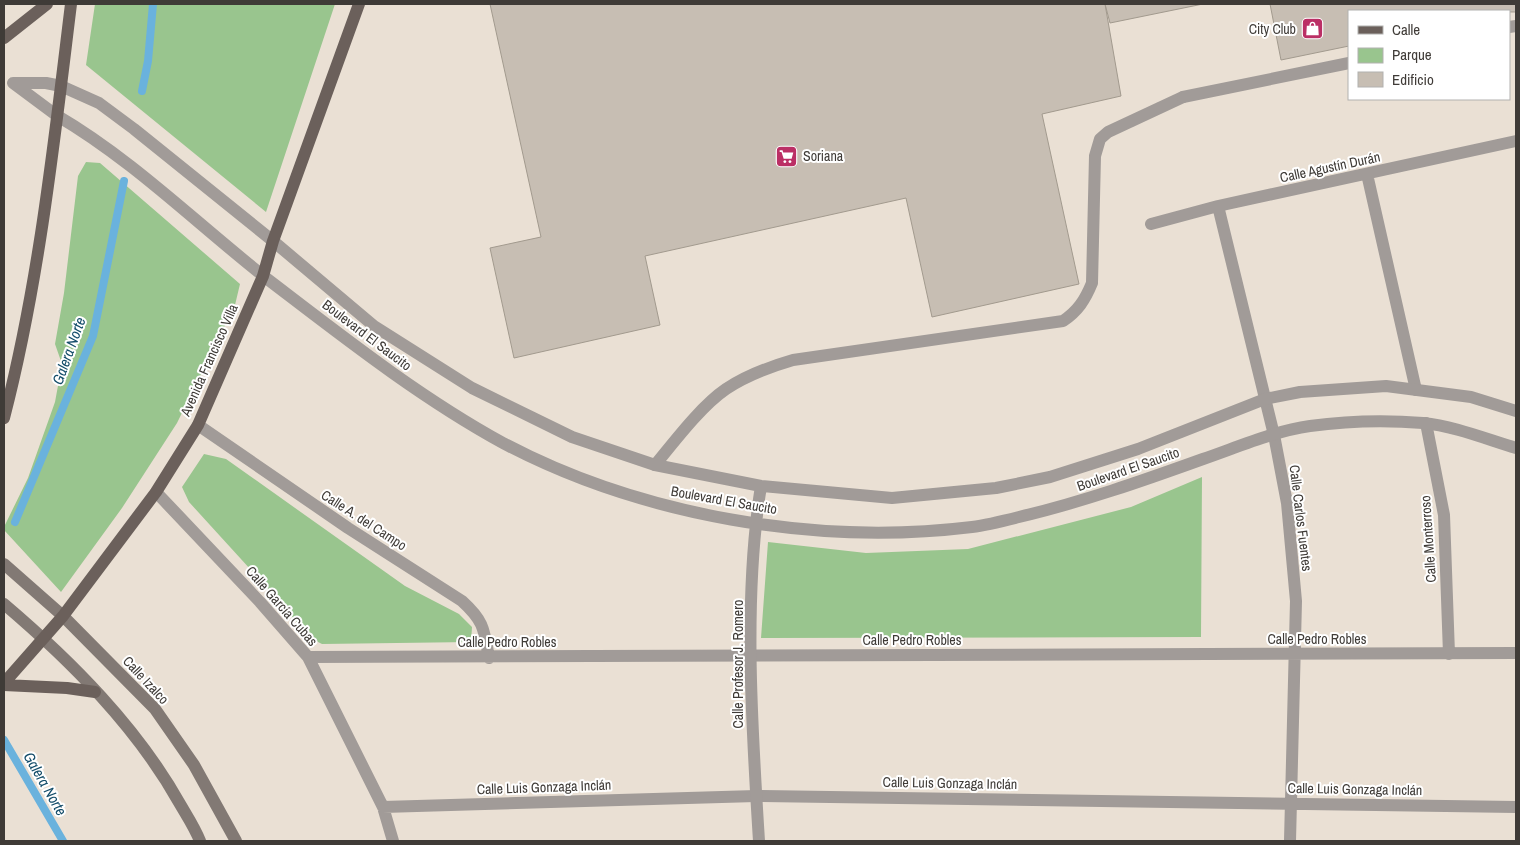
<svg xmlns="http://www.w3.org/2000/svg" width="1520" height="845" font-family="'Archivo Narrow',sans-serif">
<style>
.green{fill:#99c58e}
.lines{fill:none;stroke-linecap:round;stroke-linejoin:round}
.stream{stroke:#6ab2dd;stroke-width:8}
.building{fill:#c7beb3;stroke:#a29a8e}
.service{stroke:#a19b98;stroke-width:12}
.minor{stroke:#a19b98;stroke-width:12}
.tertiary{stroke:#a19b98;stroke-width:12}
.secondary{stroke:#827974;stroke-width:12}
.primary{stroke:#6b605b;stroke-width:12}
.labels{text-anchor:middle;stroke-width:4;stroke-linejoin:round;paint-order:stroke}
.poi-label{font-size:14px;fill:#3f3b37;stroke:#fff;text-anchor:end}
.street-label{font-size:14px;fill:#3f3b37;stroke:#fff}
.water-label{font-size:15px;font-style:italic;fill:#144d6a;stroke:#fff}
</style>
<rect width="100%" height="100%" fill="#eae0d4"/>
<!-- green -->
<path class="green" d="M95,4H335L266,212L86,65Z
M86,162L100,163L240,284L235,305L177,423L122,508L61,592L4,530V527L28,478L55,402L62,364L55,344L64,293L78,176Z
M204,454L226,459L405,586L459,614L472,627L471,642L322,644L310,638L271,592L189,502L182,487Z
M1202,477L1201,637L761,638L768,542L866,553L968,549L1131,507Z"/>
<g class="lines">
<!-- stream -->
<path class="stream" d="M142,91L148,61L153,4
M15,522L93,336L124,181
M4,740L63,841"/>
</g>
<!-- building -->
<path class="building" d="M490,4H1105L1121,96L1042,114L1079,284L932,317L906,198L645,256L660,325L514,358L490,248L541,237Z
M1105,4H1203L1110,23Z
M1270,4H1516V12L1349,11V46L1281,60Z"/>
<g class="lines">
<!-- service -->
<path class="service" d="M56,115L13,83H46L61,86
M655,465C674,442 701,406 726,389C747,375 769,367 793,360L1063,321C1078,311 1085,300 1092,283L1095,156L1100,139L1108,132L1183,97"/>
<!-- minor -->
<path class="minor" d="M1509,27L1516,26
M1183,97L1349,63
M1367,174L1416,390
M1218,206L1274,435L1287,503L1296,601L1290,841
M1151,224L1218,206L1516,141
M1426,423L1444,515L1449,654
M198,425L348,528L462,601C484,621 484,629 489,658
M156,492L260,602L308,657L383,807L393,841
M308,657L1516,653
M383,807L756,796L1516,807"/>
<!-- tertiary -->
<path class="tertiary" d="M61,86L99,103L134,129L273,241L374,326L472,388L572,437L655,465L761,486L892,498L996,488L1050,477L1138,449L1265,399L1300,392L1386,386L1471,397L1516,411
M56,115C133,160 196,223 266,278C342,336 419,397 503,443C641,516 817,546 972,527C987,525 1003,521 1019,517C1082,502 1142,481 1203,459C1238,447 1274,431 1310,426C1347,421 1386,420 1423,423C1454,426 1486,439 1516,448
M759,841C752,728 743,598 761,486"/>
<!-- secondary -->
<path class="secondary" d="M4,564L63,616L155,709L194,765L236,841
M4,604C71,661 137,727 180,804C187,816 195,828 200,841"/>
<!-- primary -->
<path class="primary" d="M4,38L47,4
M4,418C39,283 54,142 71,4
M4,683L63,616L156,492L198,425L263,276L273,241L359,4
M4,685L67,688L95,692"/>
</g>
<!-- icons -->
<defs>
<symbol id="shop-square" viewBox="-11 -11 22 22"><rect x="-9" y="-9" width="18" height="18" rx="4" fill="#bb2f65" stroke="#fff"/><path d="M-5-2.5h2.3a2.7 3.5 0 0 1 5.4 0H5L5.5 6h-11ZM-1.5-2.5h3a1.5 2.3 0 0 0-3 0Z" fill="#fff"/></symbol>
<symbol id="supermarket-square" viewBox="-11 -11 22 22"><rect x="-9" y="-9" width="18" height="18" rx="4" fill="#bb2f65" stroke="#fff"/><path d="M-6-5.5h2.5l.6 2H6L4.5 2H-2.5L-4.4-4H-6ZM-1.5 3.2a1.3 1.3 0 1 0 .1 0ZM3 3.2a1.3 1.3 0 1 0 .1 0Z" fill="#fff"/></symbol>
</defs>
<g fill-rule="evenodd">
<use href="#shop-square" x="1300" y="16" width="25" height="25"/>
<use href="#supermarket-square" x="774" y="144" width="25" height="25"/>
</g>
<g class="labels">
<!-- poi labels -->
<g class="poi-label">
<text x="1296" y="34">City Club</text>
<text x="803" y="161" text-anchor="start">Soriana</text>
</g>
<!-- street labels -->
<g class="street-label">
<text transform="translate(1330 167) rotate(-12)" y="5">Calle Agustín Durán</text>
<text transform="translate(367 335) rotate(37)" y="5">Boulevard El Saucito</text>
<text transform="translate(209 360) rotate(-66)" y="5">Avenida Francisco Villa</text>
<text transform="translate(1128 469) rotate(-19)" y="5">Boulevard El Saucito</text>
<text transform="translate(724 500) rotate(10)" y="5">Boulevard El Saucito</text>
<text transform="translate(1301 518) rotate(83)" y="5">Calle Carlos Fuentes</text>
<text transform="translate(364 520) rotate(33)" y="5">Calle A. del Campo</text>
<text transform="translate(1428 539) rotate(-94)" y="5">Calle Monterroso</text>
<text transform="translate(282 606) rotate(49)" y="5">Calle García Cubas</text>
<text x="1317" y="644">Calle Pedro Robles</text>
<text x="912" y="645">Calle Pedro Robles</text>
<text x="507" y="647">Calle Pedro Robles</text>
<text transform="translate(738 664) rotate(-90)" y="5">Calle Profesor J. Romero</text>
<text transform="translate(146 680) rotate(47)" y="5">Calle Izalco</text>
<text transform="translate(950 783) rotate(1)" y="5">Calle Luis Gonzaga Inclán</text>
<text transform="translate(544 787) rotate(-2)" y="5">Calle Luis Gonzaga Inclán</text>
<text transform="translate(1355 789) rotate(1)" y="5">Calle Luis Gonzaga Inclán</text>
</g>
<!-- water labels -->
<g class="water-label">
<text transform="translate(69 351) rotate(-70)" y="5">Galera Norte</text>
<text transform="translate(45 784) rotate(60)" y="5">Galera Norte</text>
</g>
</g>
<!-- border -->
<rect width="1520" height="845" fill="none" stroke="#3f3b37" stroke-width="10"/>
<!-- legend -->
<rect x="1348" y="10" width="162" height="90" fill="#ffffff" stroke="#b2b1af"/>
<rect x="1358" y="26" width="25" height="8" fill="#6b605b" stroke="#b2b1af"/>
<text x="1392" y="35" font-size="15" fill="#3f3b37">Calle</text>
<rect x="1358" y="48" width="25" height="15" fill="#99c58e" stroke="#b2b1af"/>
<text x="1392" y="60" font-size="15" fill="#3f3b37">Parque</text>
<rect x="1358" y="72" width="25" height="15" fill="#c7beb3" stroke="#b2b1af"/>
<text x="1392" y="85" font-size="15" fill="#3f3b37">Edificio</text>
</svg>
